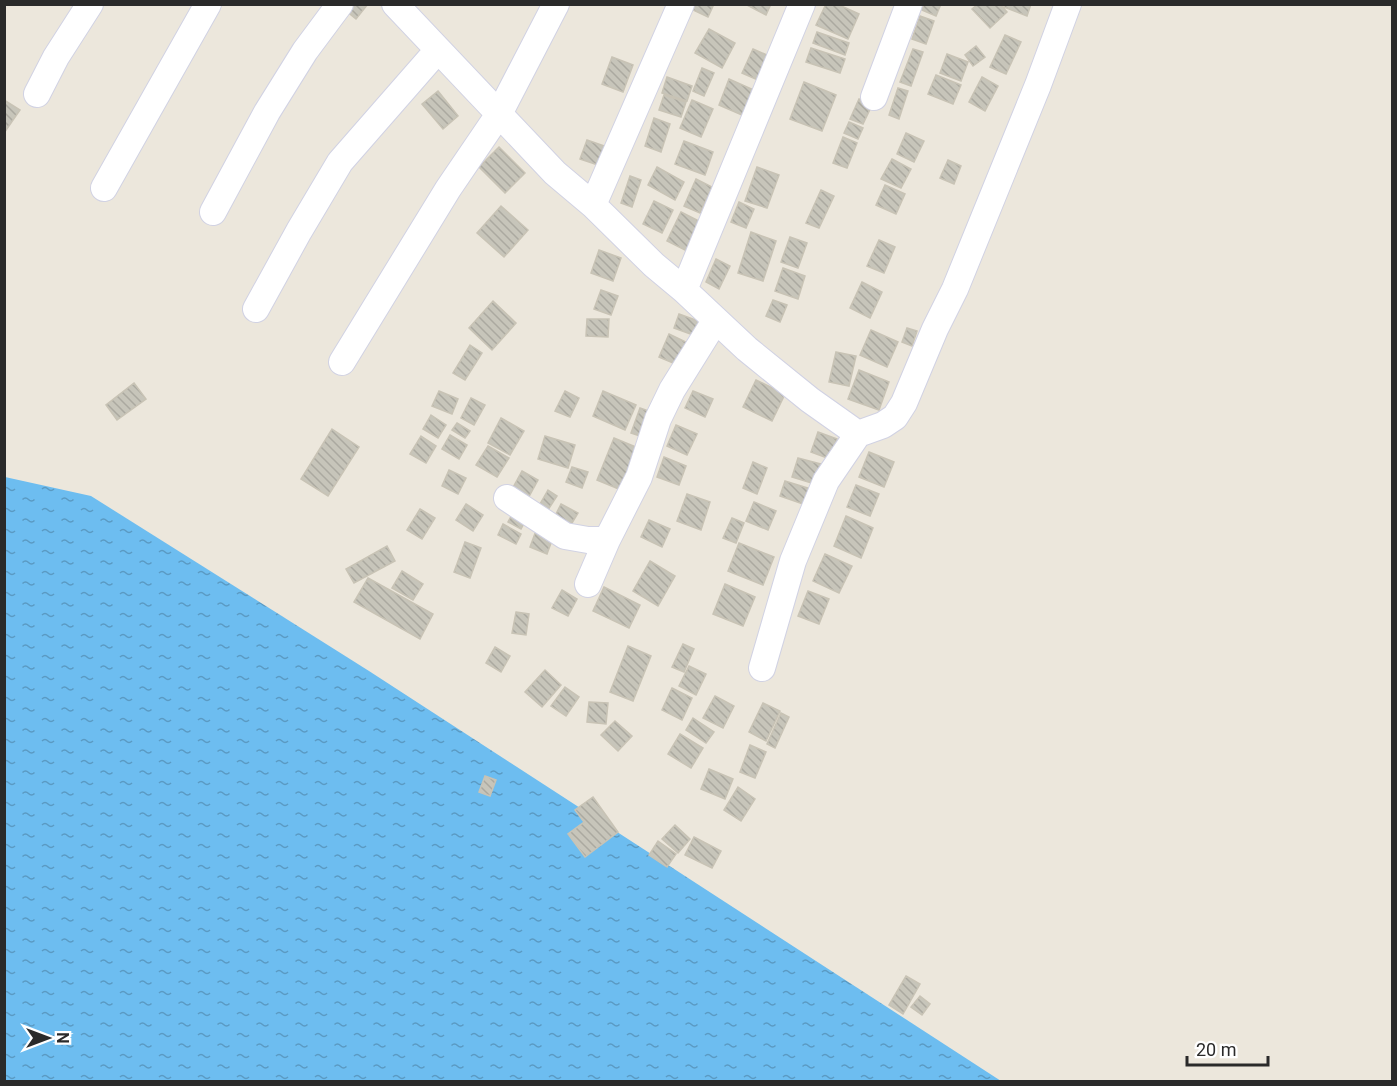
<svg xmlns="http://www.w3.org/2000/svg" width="1397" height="1086" font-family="Roboto,sans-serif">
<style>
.water{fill:url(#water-ripples)}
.building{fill:url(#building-back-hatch);stroke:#c8c3b5;stroke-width:1.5}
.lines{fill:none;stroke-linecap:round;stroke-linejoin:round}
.minor-casing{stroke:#d1d2e3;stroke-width:28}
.minor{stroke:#fff;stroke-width:26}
</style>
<defs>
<pattern id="water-ripples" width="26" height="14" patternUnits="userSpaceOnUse" patternTransform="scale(1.5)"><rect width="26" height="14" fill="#6dbdf0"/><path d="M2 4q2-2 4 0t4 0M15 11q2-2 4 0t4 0" fill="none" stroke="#5a9ac3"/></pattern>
<pattern id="building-back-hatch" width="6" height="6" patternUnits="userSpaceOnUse" patternTransform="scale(1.5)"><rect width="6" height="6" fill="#c7c5ba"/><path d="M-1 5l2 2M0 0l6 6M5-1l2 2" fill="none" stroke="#aba9a0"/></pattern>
</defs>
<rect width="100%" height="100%" fill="#ece7dc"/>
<!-- water -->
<path class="water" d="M5,477L91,496L369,671L1001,1081L5,1082Z"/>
<!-- building -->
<path class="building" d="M349,4H368L356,19L345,10Z
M696,4H714L708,17L693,10Z
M745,4H771L766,15Z
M826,4H837L859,14L848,39L816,25Z
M924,4H941L936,16L922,10Z
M978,4H1000L1007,12L990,28L972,9Z
M1005,4H1031L1027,16L1004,7Z
M920,16L934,21L926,44L912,39Z
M709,29L735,43L722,68L695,53Z
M817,32L849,43L845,55L813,43Z
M1005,35L1021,42L1006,74L990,67Z
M976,46L985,57L973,66L965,55Z
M811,48L845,59L840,73L806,62Z
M753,49L769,56L758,80L742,73Z
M913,49L923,52L911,86L900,82Z
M947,54L968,62L961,81L940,73Z
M612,57L633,65L623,92L602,84Z
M702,68L714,73L704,96L693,91Z
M936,75L961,85L953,104L928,94Z
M667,77L692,86L687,101L662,93Z
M982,77L998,86L985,111L969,102Z
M729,79L754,90L742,115L719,105Z
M804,82L836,95L822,131L790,119Z
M898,88L908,91L899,119L889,115Z
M438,91L458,116L443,129L422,104Z
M664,95L686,102L681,117L659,110Z
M859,99L872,105L863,124L850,119Z
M4,100L20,110L4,133Z
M692,100L713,109L701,137L680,128Z
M654,118L670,124L661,152L645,146Z
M849,122L863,128L858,139L844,133Z
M906,133L924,141L914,162L897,154Z
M843,137L857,143L847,168L833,163Z
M587,140L610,148L604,167L580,159Z
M684,141L713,152L705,175L675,164Z
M499,147L525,173L505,193L479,167Z
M892,159L911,169L901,188L881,179Z
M948,160L961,166L954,184L940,178Z
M657,167L684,182L675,200L648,185Z
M757,167L779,175L767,208L745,201Z
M630,176L641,180L632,207L621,203Z
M696,179L712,187L700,213L684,206Z
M885,185L905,194L896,214L876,205Z
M821,190L834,196L819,228L806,223Z
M654,201L673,210L662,233L643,224Z
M739,202L754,209L746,228L731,222Z
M501,206L528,230L504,257L477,233Z
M681,212L701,222L687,251L667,241Z
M751,232L776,241L763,281L738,273Z
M790,237L807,243L798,268L781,262Z
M879,240L895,247L884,273L867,266Z
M599,250L621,258L613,281L591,273Z
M716,259L730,266L719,289L706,282Z
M783,268L805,276L798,299L775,291Z
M862,282L882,292L870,318L850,308Z
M601,290L618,296L611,315L594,309Z
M773,300L787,305L780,322L766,316Z
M493,301L516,323L492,350L469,328Z
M679,314L701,322L696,336L674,328Z
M587,319H609L608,337L586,336Z
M907,328L917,331L912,346L902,342Z
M871,330L898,342L887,367L860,355Z
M669,334L688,343L678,365L659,357Z
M470,345L482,353L465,380L453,373Z
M836,352L856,356L849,386L829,382Z
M859,370L889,382L879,410L848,399Z
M756,380L785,394L772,421L743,407Z
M134,383L146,399L117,420L106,405Z
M439,391L458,399L452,414L432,406Z
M565,391L579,398L570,417L555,411Z
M603,391L636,405L625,430L593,416Z
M693,391L713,399L705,417L685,408Z
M471,398L485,405L474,425L461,418Z
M640,408L654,413L646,438L631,433Z
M431,415L446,425L438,438L423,429Z
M501,418L524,431L510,455L488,443Z
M457,423L470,431L465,438L452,430Z
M676,425L697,434L687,455L667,446Z
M332,429L359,447L328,496L301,479Z
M818,432L837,439L830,459L811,452Z
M450,435L467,445L459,459L442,449Z
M421,436L436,446L426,463L410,454Z
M545,436L575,445L568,468L538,459Z
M614,438L643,450L626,492L597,480Z
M488,446L509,458L497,477L476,465Z
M869,452L894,462L884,487L859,477Z
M664,457L686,466L679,485L657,477Z
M798,458L821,464L815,484L792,477Z
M753,462L767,468L757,494L743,488Z
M572,467L588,472L582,488L566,482Z
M449,470L466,478L458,494L442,486Z
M522,471L538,480L526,502L510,493Z
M785,481L811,489L806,505L780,496Z
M856,485L879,494L870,516L847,507Z
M548,490L557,496L544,516L536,511Z
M687,494L710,502L701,530L677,521Z
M754,502L776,511L768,530L746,521Z
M466,504L483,515L473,531L456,520Z
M561,504L578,513L569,528L553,520Z
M420,509L435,518L422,539L407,530Z
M515,509L528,516L521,529L508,522Z
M846,516L873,528L861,558L834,546Z
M732,518L744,523L736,543L723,538Z
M649,520L670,529L662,547L641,537Z
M503,524L521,534L516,544L498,535Z
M537,528L554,535L547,554L530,547Z
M465,542L481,548L470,578L454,572Z
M739,543L774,557L763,585L728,571Z
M387,546L395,561L354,583L346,569Z
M825,554L852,566L839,593L813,581Z
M650,561L675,576L658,606L633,591Z
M402,571L423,584L413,600L392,588Z
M368,578L433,614L420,639L354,602Z
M725,584L755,597L743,626L713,614Z
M604,587L640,605L629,628L593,611Z
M562,590L577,599L568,616L552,608Z
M808,591L829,599L819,624L798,616Z
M516,612L529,614L526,635L512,633Z
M683,644L694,649L684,672L672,667Z
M628,646L651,656L633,701L610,692Z
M495,647L510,656L501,672L486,663Z
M689,666L706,674L696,695L679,686Z
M545,670L561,685L542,707L525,692Z
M565,687L579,697L566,716L551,706Z
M672,688L692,698L682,720L662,710Z
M715,696L734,706L723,728L703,718Z
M589,702L608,703L606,724L587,722Z
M763,703L780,711L766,741L749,732Z
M781,713L789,717L775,748L767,744Z
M693,718L714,732L706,743L686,730Z
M615,721L632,736L618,751L601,735Z
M680,734L703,748L691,768L668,754Z
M750,745L766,752L755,778L740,772Z
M709,769L733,779L725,799L701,789Z
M485,776L496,780L490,796L479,792Z
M738,787L755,799L741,821L724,810Z
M593,797L618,832L585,857L568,834L584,822L575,810Z
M675,825L690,839L678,853L662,839Z
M694,837L721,851L712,868L685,855Z
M658,841L676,854L667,867L649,855Z
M906,976L920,984L903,1014L889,1005Z
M920,996L930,1004L922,1015L911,1007Z"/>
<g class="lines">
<defs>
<path id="minor" d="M395,4L555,173L593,205L654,265L684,290L747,349L810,400L858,434
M37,94L56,57L90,4
M874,97L909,4
M104,188L208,4
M593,205L681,4
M213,212L267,112L305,51L340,4
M684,290L802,4
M256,309L299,231L340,162L437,51
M342,362L448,189L499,114L556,4
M507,498L565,536L588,540H607
M588,584L607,540L639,477L658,419L672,390L715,321
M762,668L793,561L826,481L858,434L883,425L895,417L904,403L935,329L955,289L1038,85L1068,4"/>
</defs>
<!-- minor casing -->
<use href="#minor" class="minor-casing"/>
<!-- minor -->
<use href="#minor" class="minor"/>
</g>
<!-- border -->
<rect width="1397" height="1086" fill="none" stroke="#2a2a2a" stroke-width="12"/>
<!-- north arrow -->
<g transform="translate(48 1038) rotate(90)" stroke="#ffffff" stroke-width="4.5" paint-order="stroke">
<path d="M0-4.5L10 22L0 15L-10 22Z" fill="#2a2a2a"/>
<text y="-9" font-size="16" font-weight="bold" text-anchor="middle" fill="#2a2a2a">N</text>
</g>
<!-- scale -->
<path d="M1187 1056v9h81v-9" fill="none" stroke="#2a2a2a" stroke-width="3"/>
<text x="1196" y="1056" font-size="18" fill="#2a2a2a" stroke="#ffffff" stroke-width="4.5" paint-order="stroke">20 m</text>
</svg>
